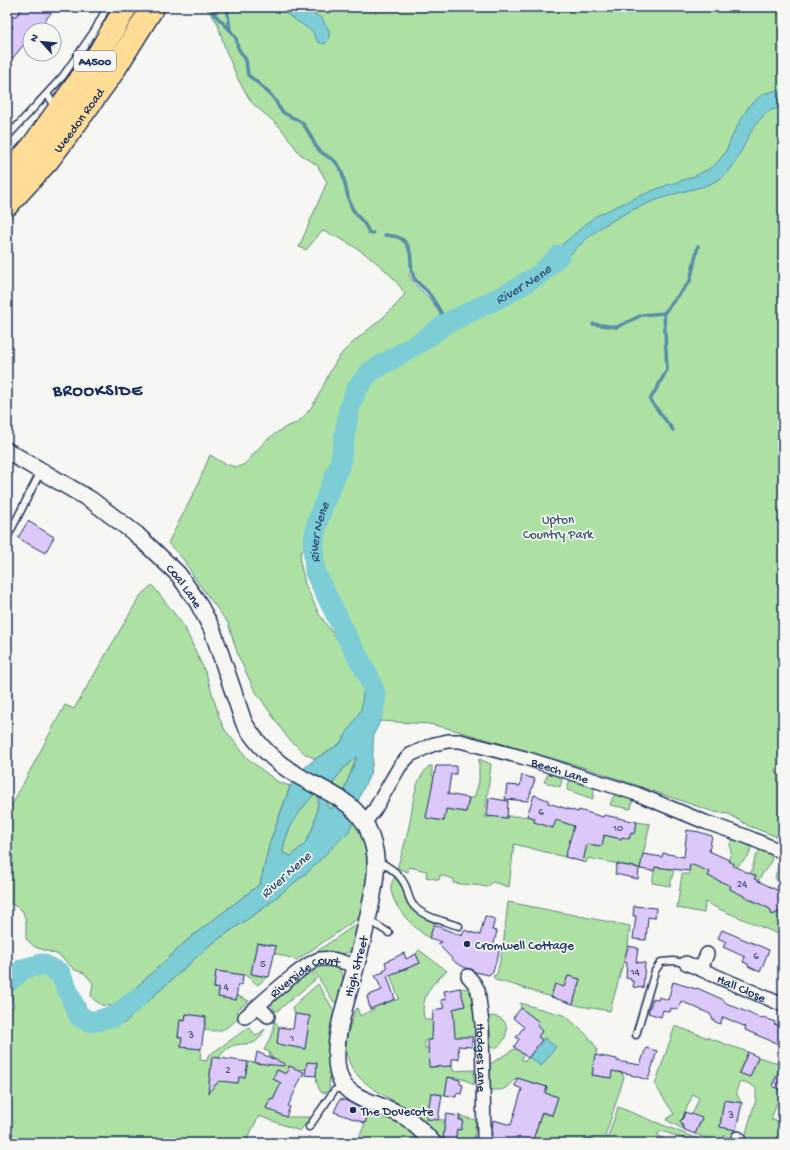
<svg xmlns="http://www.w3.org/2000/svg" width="790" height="1150" font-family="'Gochi Hand',sans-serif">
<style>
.green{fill:#ade1a3;stroke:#648880}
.water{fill:#7dcdd7;stroke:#568ea7}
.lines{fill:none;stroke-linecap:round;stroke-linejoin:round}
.stream{stroke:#568ea7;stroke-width:3.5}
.river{stroke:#7dcdd7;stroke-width:21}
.building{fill:#dcc9fa;stroke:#1b2f5e}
.service-casing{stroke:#1b2f5e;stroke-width:9}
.minor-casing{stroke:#1b2f5e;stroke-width:16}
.tertiary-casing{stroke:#1b2f5e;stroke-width:19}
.trunk-casing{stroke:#1b2f5e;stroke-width:25}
.service{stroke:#f6f6f2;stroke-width:6}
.minor{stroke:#f6f6f2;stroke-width:13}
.tertiary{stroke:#f6f6f2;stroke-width:16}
.trunk{stroke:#ffdd96;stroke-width:22}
.poi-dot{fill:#1b2f5e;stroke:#f6f6f2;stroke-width:1.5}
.labels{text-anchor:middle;stroke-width:3.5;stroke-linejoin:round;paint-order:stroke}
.number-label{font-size:11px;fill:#4b5685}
.shield{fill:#f6f6f2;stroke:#5d6b8a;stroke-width:1}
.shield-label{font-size:12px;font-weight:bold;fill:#1b2f5e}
.street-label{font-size:13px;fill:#1b2f5e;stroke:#f6f6f2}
.park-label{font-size:13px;fill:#405c6f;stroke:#f6f6f2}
.poi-label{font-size:13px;fill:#1b2f5e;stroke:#f6f6f2;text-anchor:start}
.water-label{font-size:14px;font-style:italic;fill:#34567c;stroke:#f6f6f2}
.district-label{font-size:17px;font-weight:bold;letter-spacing:1px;fill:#1b2f5e;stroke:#f6f6f2}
</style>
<rect width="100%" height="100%" fill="#f6f6f2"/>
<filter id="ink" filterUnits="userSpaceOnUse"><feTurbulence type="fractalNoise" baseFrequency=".025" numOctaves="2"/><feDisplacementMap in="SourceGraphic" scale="8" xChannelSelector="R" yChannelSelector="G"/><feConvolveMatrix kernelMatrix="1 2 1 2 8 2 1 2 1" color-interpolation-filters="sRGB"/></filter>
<g filter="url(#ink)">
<!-- green -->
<path class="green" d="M205,7H783V759L774,771L783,778V839L749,826L729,814L714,812L586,768L447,728L429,724L380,721L384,703L383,689L372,666L315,572L313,545L317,524L322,508L340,464L349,409L357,388L370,372L414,346L447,323C441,312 435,299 426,290C419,284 415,279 411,270L409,274C412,284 422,290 429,298C434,303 438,310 441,316L439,321L426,328L419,335L381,358L363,372L352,390L342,424L334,466L318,502L312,523L309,546L301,552L300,561L305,584L319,614L356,666L364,688L361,710L349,731L339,744L315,759L304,753L287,737L254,689L239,658L228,623L196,580L183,559L168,543L195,491L210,455C248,480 243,460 268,439C274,434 281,430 288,426C292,424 297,424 299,421C321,403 325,372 343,352C363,331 388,318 405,294C402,289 398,284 394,279C377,260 346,239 322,231L306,250L299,247L327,182L317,165L300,154L280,127L252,103L239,81L226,51L217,22Z
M152,585L184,626L207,676L220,720L225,730L248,759L278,782L290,786L270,842L260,884L191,937L130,993L112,1006L101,1005L91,997L93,983L84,973L75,970L59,955L35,947L26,939V923L23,911L7,901V814L65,705L74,709L140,596Z
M357,756L342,795L332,808L329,809C326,805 327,801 328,797C332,779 344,768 357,756Z
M479,759L491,764L485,817H492V812L498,817L506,818L507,816C517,817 526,815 535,818L534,822L553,828L556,818L559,821L574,826L573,829L592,834L590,845L601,846L605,835L621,839L622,837L629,839L631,833H634L637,822L650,824L640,868L588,858L586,863L583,862L586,849L569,844L565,857L514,844L509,887L493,882L487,887C476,884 465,885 453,883L454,879L440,875L439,880L426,877L427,871L409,867L408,872L397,868C402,854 406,840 409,826C414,803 412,784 429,766H432V775L436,782L427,818L444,821L446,809L466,812L469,798H474L479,782Z
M549,772L563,776L560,787L544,782Z
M570,779L591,785L594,787L593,799L567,790Z
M319,788C318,807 316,827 305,843C301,848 295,852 291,856L283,853C285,828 303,806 319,788Z
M619,792L633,798L631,809L610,805L613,797Z
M354,819L367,849L366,884L360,917L297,960L274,953L275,946L257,943L251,974L267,977L258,985L245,975L216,971L214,988L219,989L218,997L236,1000V995L249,1001L236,1011L241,1017C225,1028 225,1033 204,1030L206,1018L186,1014L185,1021L181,1020L178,1037L182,1038L181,1047L201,1049L200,1060L207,1061L208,1056L249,1027L256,1036L265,1029C262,1033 260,1039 255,1042C252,1044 249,1043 246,1044C233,1044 226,1047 219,1058L212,1057L209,1082L210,1085L214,1086L217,1084L218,1076L228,1077V1082L238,1083L239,1077H245L248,1062L271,1064L273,1057L269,1056L270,1052L264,1050L273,1033L274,1020L279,1027L277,1044L305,1048L310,1016L295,1014L292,1007L318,984L334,1011L330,1032H331L329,1091L324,1093L321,1092C315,1084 316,1073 317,1063L307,1062L306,1069L298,1070L289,1066L286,1074L277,1070L273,1079L281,1083L273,1100L271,1099L266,1108L286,1117H310L300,1131L259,1116L247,1139L259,1143H7V1010L14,1007L8,982L23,969L42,964L60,973L79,1016L89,1021L114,1017L118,1015L123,1024L210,945L261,910L310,870L349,831Z
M735,837L752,846L748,857L738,865L728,888L747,897L756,876L751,874L755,858L761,848L773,854L770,863L757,882L750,900L760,904L766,903L764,906L770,909L771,913L775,914L777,913L783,902V907L781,912L783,913V936L719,909L705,902L704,913L677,908L682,874H689L690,865H696L709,852L706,871L710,872L708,876L725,883L734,864L728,861L731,853L730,844Z
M783,860V894L777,891L778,883L775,877L779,865Z
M655,867L674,869L670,886L652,883Z
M395,876L404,889L405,898L414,912L435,922L429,938C414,928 394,909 391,890C390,886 393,880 395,876Z
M508,902L630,926L628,946L610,1011L580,1006L573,1004L580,979L568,976L564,987L555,984L551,997L511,984L495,980L493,976L497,974L503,947Z
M359,923C358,930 358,939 355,945C349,959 327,953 316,952L355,925Z
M419,950L447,971C432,983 420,997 424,1018L428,1020H433V1027L453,1009L465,1006L460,988L468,989C477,1002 476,1021 475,1037L433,1038V1040H425V1048L440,1047L430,1067L452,1066L453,1071L474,1070V1085L464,1079L448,1077L445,1095L431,1093L427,1119L445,1120L443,1139L455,1141L457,1129H461L463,1120H459L460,1116L476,1120L474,1143H443C433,1133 424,1121 413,1113C389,1095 351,1085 346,1051C344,1040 352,1021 355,1010L357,1008L360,1016L374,1009V1007L399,999L390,975L420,963L416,954Z
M320,963C325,964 332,965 336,967C349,976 341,991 337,1002H334L312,968Z
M311,970L316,979L276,1012C273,1008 270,1005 273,1001Z
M520,1003L566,1016L589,1037L597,1049L592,1075L611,1078L612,1071L622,1073L624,1077L603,1143H535L521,1140L525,1125L537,1128L541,1113L553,1116L552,1115L558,1097L545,1093L547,1087L517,1078C512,1080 511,1084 507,1087C502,1091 496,1090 490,1090V1064L516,1048L524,1055L521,1059L525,1061L529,1057L541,1066L555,1047L544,1038L542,1040L538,1037L542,1031L537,1026L539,1022L521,1008Z
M493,1016C496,1017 500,1017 503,1020C511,1028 505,1044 495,1048L491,1047L489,1017Z
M675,1026L748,1052L739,1072L750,1077L758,1057L782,1064L772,1086L781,1090L771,1120L783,1121V1143H743L756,1099V1088L750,1084L740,1082C735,1091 736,1095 742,1103L724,1100L720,1126L734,1129L731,1138L724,1135L721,1143H719L695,1134L702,1119L692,1115L699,1098L693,1094L685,1112L688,1114L680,1121L685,1130L666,1120L674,1114L655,1085Z
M618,1107L708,1143H695L662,1131L657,1135L673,1143H606Z
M371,1108L403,1122L426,1143H357Z"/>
<!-- water -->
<path class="water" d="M276,7H300L322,18L329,31V38L325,44L318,42L312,31Z
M777,90L783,91V107C749,110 745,159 724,176C710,187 695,188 678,193C662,198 645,204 630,211C619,217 605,224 595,232C577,246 561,264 544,280L536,267L594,217L630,200L659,188L695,176L714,166L725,153L735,130L749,106L763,94Z
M379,681C386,695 384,709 379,723C378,727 375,730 374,734C372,747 374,759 371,771C367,783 359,794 357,806L342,795L357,757C346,765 337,775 331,787L302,770L315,759L340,744L361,710L364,688Z
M292,782L315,793C301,810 284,830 283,853L291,856C295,852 301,848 305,843C315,829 317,811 319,795L327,800V805L329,809L332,808L335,804L354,819L349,831L310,870L261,910L210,945L123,1024L112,1006L130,993L191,937L260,884L270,842Z
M544,1038L556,1047L541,1066L529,1057Z"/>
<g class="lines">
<!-- stream -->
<path class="stream" d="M211,7L214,14L229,29
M227,7L230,30L236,38L238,48L246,60L248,75C257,82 267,90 275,100C277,103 278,107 281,110C286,117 297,117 303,124C310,132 312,142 319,150C327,158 336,158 341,170C346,182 346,196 352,208C357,218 366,222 369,233H373
M385,235C391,236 399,236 403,240C415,250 408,265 414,278C417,283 423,287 427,291C435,301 441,312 447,323
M593,324L617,327L642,315L664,313
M673,430L650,400L667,370L664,313L690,281L698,246"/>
<!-- river -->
<g class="river">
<path id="s1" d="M373,712L376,696L368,675L350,643L315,572L313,545L317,524L322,508L340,464L349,409L357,388L370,372L422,341L447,323L507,294L540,274L560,255"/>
<path d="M7,983L23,969L42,964L60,973L79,1016L89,1021H97L108,1017H114L139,997"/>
</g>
</g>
<!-- building -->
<path class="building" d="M23,7H56L37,30H30V37L7,65V34L13,27L8,23L14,15L16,17Z
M28,521L54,537L45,553L18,538Z
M436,766H456V774H451L448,794L469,798L466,812L446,809L444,821L426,818Z
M522,775L535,779L528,801L505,799L507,785L520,786Z
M534,795L548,800V803L578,812L579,810L603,817L604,815L637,822L634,834L631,833L629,839L622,837L621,839L604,835L602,846L587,844L583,862L565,857L574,826L556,820L553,828L534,822L535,818L527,816Z
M489,798L508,801L507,818L487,816Z
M687,830L699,832L712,836L709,851L729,860L728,861L734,864L733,866L756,876L754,879L783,893V910L772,915L770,909L730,889L731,886L708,876L710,872L690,864L689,871L655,867L654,871L640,869L643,854L662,857L663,853L684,857Z
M617,864L639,868L638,879L615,874Z
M634,906L656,908L655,918L648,917L646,940L633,939L636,916H633Z
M485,916L495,919L492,930L497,931L493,947L500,949L493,971L489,975L475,972L471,969L466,968L456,963L438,944L442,942L429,938L434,925L462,936L464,930L480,935Z
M722,930L769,950L760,972L748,966V964L743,962L745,957L723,947L726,942L718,938Z
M257,943L276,946L269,977L251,974Z
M628,946L638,948L636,962L645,963L643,988L633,987L634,982L631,981V979L626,978L627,963L624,962Z
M404,953L406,959L416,954L420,963L387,976L395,999L370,1009L367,996L382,990L375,975L384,972L383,970L387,968L385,962Z
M216,971L243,975L242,985L238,984L236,1000L218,997L219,989L214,988Z
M568,976L580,979L573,1004L551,997L555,984L564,987Z
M673,982L696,989L697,988L724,1000V1002L762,1019L763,1017L775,1022L774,1024L780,1026L778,1032L783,1034V1046L745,1030L746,1027L723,1017L720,1024L714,1021L710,1014L681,1001L678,1010L671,1008L670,1012L663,1010L661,1017L648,1013L653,998L658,1000L659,997L668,1000Z
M460,988L465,1006L453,1009L455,1037H472V1047L458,1046L459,1059H452V1066L429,1067L428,1040H432L433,1010L444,1008L441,1000L446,999L444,991Z
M521,1008L539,1022L537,1026L542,1031L538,1037L542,1040L528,1058L514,1047L519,1039L516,1037L524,1027L513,1018Z
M186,1014L206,1017L201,1049L181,1047L182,1038L178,1037L180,1020L185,1021Z
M295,1014L310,1016L305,1049L277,1044L279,1027L293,1029Z
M646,1048L657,1051L648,1080L631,1075V1074L612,1071L611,1078L592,1075L595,1055L617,1059V1061L640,1065Z
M257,1052L285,1064L284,1066L255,1063Z
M748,1052L758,1057L750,1077L739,1073Z
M212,1057L248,1062L245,1077H239L238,1083L219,1081L208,1093Z
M307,1062L317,1063L316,1076L305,1075Z
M783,1062V1085L781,1090L772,1086Z
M289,1066L304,1072L288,1106L290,1107L286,1117L266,1108L271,1098L273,1100L281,1083L273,1079L277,1070L286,1074Z
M448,1077L460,1080V1084L463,1085L461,1094L457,1093L456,1097L445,1095Z
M517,1078L547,1087L545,1093L558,1097L552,1115L542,1112L532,1143H491L493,1120L511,1125L522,1089L515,1086Z
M431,1093L442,1095L438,1120L427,1119Z
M340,1099L347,1101L369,1112L365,1123L334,1112Z
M724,1100L742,1103L736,1130L720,1127Z
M685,1112L702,1118L695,1134L685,1130L680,1121L683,1118Z
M446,1114L460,1116L459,1120H463L461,1130L457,1129L455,1141L443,1139Z"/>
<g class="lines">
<defs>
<path id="service" d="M47,94L56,107
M7,137L63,76L95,30L107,7
M7,538L41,471
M377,860C389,867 400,873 406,887C408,893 409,901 414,906C423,917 446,922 459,926
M367,922L375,924L389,933
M636,1035L655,971L661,962L673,961L686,963
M309,1127L334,1091L343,1085"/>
<g id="minor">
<path id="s2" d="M365,822L375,809L400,766L410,755L434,744L448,741H460L525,758L637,794L705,822L745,836L783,852"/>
<path id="s3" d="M686,963L783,1005"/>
<path d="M701,969L707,954"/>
<path id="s4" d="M468,976L474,983L478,990L482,1024L484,1137L483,1143"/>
<path d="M258,1006L268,1016"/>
<path id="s5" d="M245,1017C258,1006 306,961 320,959C332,957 344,963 356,966"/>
<path d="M737,1143L738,1138"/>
</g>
<g id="tertiary">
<path id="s6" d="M7,451L91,500L136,534L178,574L197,601L212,629L244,723C257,744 276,763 297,775C320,789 349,798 364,822C368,827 370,835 372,841C378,858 376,875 373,892C369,917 362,942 356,966C348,997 325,1055 343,1084C355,1102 389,1106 407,1118C416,1125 425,1134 433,1143"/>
</g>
<g id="trunk">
<path d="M7,176L32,147L98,55L126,7"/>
<path id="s7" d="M7,205L48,160L67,135L112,73L153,7"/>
</g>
</defs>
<!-- service casing -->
<use href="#service" class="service-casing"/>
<!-- minor casing -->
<use href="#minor" class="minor-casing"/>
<!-- tertiary casing -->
<use href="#tertiary" class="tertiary-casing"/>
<!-- trunk casing -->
<use href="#trunk" class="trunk-casing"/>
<!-- service -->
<use href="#service" class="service"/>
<!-- minor -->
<use href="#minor" class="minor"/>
<!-- tertiary -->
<use href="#tertiary" class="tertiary"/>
<!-- trunk -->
<use href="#trunk" class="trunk"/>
</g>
</g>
<!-- markers -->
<g class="poi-dot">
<circle cx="467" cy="944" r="4"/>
<circle cx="353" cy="1110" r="4"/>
</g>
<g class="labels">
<!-- number labels -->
<g class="number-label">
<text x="541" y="815">6</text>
<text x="618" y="831">10</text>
<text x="742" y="887">24</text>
<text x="756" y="959">6</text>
<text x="263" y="967">5</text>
<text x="635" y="975">14</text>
<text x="226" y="990">4</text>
<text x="191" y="1038">3</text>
<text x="292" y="1041">1</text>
<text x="228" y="1073">2</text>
<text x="731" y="1118">3</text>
</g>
<!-- shield labels -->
<rect class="shield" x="74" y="51" width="42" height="20" rx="3"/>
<g class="shield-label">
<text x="95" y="65">A4500</text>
</g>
<!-- street labels -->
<g class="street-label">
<text dy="5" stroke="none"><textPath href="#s7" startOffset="111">Weedon Road</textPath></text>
<text dy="5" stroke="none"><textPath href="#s6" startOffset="225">Coal Lane</textPath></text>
<text dy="5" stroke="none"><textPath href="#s2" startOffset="238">Beech Lane</textPath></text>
<text transform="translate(355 966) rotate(-75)" y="5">High Street</text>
<text dy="5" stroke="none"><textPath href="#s5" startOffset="75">Riverside Court</textPath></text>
<text dy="5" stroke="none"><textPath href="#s3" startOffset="61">Hall Close</textPath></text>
<text dy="5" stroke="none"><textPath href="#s4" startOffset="85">Hodges Lane</textPath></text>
</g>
<!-- park labels -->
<g class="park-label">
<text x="558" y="523">Upton<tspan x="558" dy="15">Country Park</tspan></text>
</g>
<!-- poi labels -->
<g class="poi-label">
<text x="475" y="949">Cromwell Cottage</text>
<text x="361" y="1115">The Dovecote</text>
</g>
<!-- water labels -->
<g class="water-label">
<text dy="5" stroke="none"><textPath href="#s1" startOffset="543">River Nene</textPath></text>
<text dy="5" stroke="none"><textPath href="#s1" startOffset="195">River Nene</textPath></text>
<text transform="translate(285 874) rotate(-42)" y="5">River Nene</text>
</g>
<!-- district labels -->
<g class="district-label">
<text x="98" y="395">BROOKSIDE</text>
</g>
</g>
<!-- margin -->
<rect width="790" height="1150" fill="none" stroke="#f6f6f2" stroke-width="24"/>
<rect x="12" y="12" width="766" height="1126" fill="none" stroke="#1b2f5e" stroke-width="1.5" filter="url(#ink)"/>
<!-- north arrow -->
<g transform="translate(42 42) rotate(297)"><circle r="19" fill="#f6f6f2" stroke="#9ea6b7"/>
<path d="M0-3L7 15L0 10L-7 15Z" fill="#1b2f5e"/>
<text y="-6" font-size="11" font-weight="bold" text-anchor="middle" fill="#1b2f5e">N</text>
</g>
</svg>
